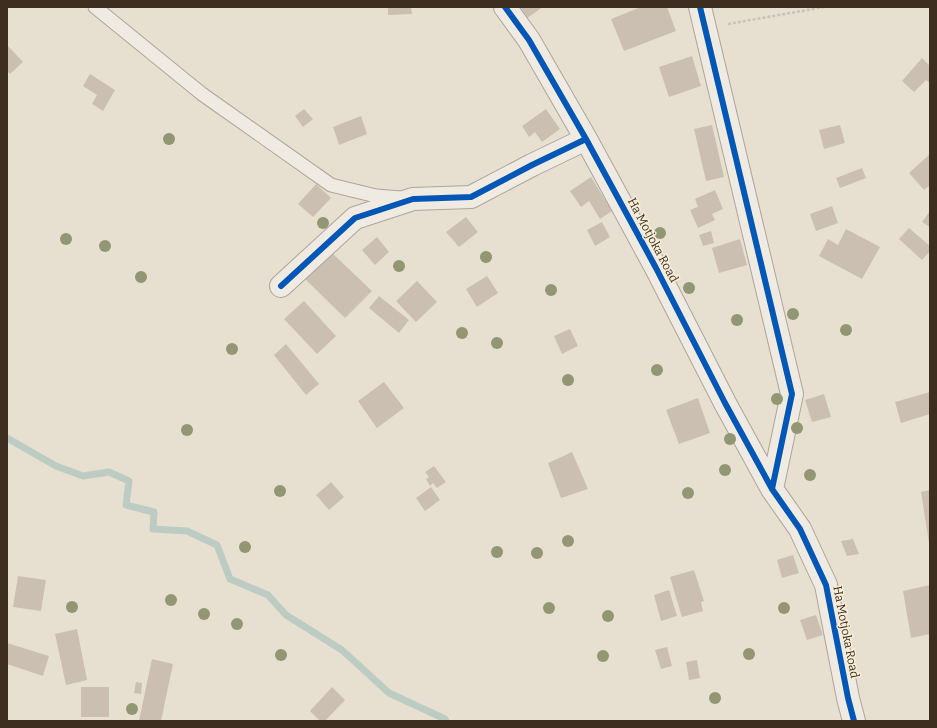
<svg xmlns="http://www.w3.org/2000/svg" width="937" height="728" font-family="Bitter,serif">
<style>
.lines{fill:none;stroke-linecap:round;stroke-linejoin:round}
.stream{stroke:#bcccc2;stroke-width:7}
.building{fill:#cbbfb2}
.service-casing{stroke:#ada599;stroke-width:15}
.minor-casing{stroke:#ada599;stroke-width:24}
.path{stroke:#c8c2b9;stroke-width:2.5;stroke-dasharray:3 2;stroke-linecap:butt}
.service{stroke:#efebe3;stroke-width:13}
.minor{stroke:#efebe3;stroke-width:22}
.cycleway-casing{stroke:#f7eed8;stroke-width:8}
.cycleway{stroke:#0057b8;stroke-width:6}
.tree{fill:#929673}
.labels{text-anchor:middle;stroke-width:3;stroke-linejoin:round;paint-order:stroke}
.street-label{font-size:12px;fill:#3d2e20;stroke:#f7eed8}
</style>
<rect width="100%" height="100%" fill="#e7e0d1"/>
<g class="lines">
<!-- stream -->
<path class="stream" d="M7,438L56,466L83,476L109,472L129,481L126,505L154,512L153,529L187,531L217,545L230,579L268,595L286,615L342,650L389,693L445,719L446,721"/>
</g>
<!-- building -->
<path class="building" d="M388,7H411L412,14L388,15Z
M520,7H543L527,18Z
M641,7H667L676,31L624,51L611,19Z
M7,45L23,62L10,74L7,71Z
M692,56L701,86L669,97L659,67Z
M922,58L930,66V83L926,80L914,92L902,81Z
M90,74L115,90L103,111L92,104L97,95L83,86Z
M304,109L313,119L303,127L295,116Z
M546,109L560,129L542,142L535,132L529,137L522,126Z
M361,116L367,134L339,145L333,127Z
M712,125L724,177L706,181L694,129Z
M840,125L845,143L824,149L819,130Z
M930,154V185L924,190L909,173Z
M862,168L866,178L840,188L836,178Z
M591,177L612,211L600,219L589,201L581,207L570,191Z
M316,184L331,198L313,217L298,204Z
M715,190L723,209L712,214L715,220L698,228L690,210L698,207L695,199Z
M832,206L838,223L816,231L810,214Z
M930,211V227L922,222Z
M466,217L478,232L459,247L446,232Z
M602,222L610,237L595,246L587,230Z
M909,228L930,246V251L922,260L899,239Z
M846,229L880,247L862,279L819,256L828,239L838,245Z
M711,231L714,243L703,246L699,235Z
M377,237L389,252L375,265L362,250Z
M740,239L747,265L719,273L712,248Z
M331,252L372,291L345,318L304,278Z
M487,276L498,293L477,307L466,289Z
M417,281L437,302L416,322L396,301Z
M379,296L409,320L399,333L369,308Z
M304,301L336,336L317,354L284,319Z
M570,329L578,346L562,354L554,336Z
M286,344L319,384L306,395L274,355Z
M384,382L404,408L377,428L358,401Z
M930,392V414L901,423L895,402Z
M824,394L831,417L812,422L805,400Z
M698,398L710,433L679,444L666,410Z
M572,452L588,489L561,498L548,463Z
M434,466L446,482L437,488L433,483L430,486L426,479L429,477L425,472Z
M331,482L344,497L329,510L316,495Z
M431,487L440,500L425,511L416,498Z
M930,490V543H929L921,492Z
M853,539L859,554L847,556L841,541Z
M793,555L799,573L782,578L777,560Z
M694,570L704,601L701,602L703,611L682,617L670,577Z
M18,576L46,580L41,611L13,607Z
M930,585V634L911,638L903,591Z
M669,590L677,616L661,621L654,595Z
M816,615L823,635L807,640L800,620Z
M77,629L87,680L66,685L55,634Z
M7,643L49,656L43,676L7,664Z
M667,647L672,666L661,669L655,650Z
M152,659L173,664L161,721H139Z
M697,660L700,678L689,680L686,662Z
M136,682L142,683L141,694L134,693Z
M81,687H109V717H81Z
M332,687L345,700L325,721H320L310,711Z"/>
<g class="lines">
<defs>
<path id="service" d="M95,7L202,94L331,185L376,196L401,198"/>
<path id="minor" d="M505,7L529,40L586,139L656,268L725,403L772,489L800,529L826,585L848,698L854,721
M700,7L792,394L772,489
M281,286L355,218L413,199L471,197L532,165L586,139"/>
</defs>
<!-- service casing -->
<use href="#service" class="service-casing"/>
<!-- minor casing -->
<use href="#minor" class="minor-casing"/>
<!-- path -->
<path class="path" d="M728,24L824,7"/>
<!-- service -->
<use href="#service" class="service"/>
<!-- minor -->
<use href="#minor" class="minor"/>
<defs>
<path id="cycleway" d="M505,7L529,40L586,139L656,268L725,403L772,489L800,529L826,585L848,698L854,721
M700,7L792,394L772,489
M281,286L355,218L413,199L471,197L532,165L586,139"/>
</defs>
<!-- cycleway casing -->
<use href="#cycleway" class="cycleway-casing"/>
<!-- cycleway -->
<use href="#cycleway" class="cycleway"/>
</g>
<!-- trees -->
<g class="tree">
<circle cx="169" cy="139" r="6"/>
<circle cx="323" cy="223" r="6"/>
<circle cx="660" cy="233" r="6"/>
<circle cx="66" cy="239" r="6"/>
<circle cx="105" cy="246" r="6"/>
<circle cx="486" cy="257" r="6"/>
<circle cx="399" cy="266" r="6"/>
<circle cx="141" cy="277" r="6"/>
<circle cx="689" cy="288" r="6"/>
<circle cx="551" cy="290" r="6"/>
<circle cx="793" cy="314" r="6"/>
<circle cx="737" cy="320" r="6"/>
<circle cx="846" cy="330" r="6"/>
<circle cx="462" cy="333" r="6"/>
<circle cx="497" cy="343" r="6"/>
<circle cx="232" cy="349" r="6"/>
<circle cx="657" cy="370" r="6"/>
<circle cx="568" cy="380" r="6"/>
<circle cx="777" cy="399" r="6"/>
<circle cx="797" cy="428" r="6"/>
<circle cx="187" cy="430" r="6"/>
<circle cx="730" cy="439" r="6"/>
<circle cx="725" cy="470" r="6"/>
<circle cx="810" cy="475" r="6"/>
<circle cx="280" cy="491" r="6"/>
<circle cx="688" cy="493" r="6"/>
<circle cx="568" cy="541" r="6"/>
<circle cx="245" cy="547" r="6"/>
<circle cx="497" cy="552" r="6"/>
<circle cx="537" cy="553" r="6"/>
<circle cx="171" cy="600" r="6"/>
<circle cx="72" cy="607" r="6"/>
<circle cx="549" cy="608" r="6"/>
<circle cx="784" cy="608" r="6"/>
<circle cx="204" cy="614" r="6"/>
<circle cx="608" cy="616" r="6"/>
<circle cx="237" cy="624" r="6"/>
<circle cx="749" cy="654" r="6"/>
<circle cx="281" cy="655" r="6"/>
<circle cx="603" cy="656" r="6"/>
<circle cx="715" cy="698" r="6"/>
<circle cx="132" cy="709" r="6"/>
</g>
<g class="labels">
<!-- street labels -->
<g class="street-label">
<text transform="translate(653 240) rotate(62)" y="4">Ha Motjoka Road</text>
<text transform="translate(846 632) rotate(79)" y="4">Ha Motjoka Road</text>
</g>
</g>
<!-- border -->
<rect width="937" height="728" fill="none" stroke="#3d2e20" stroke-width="16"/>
</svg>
